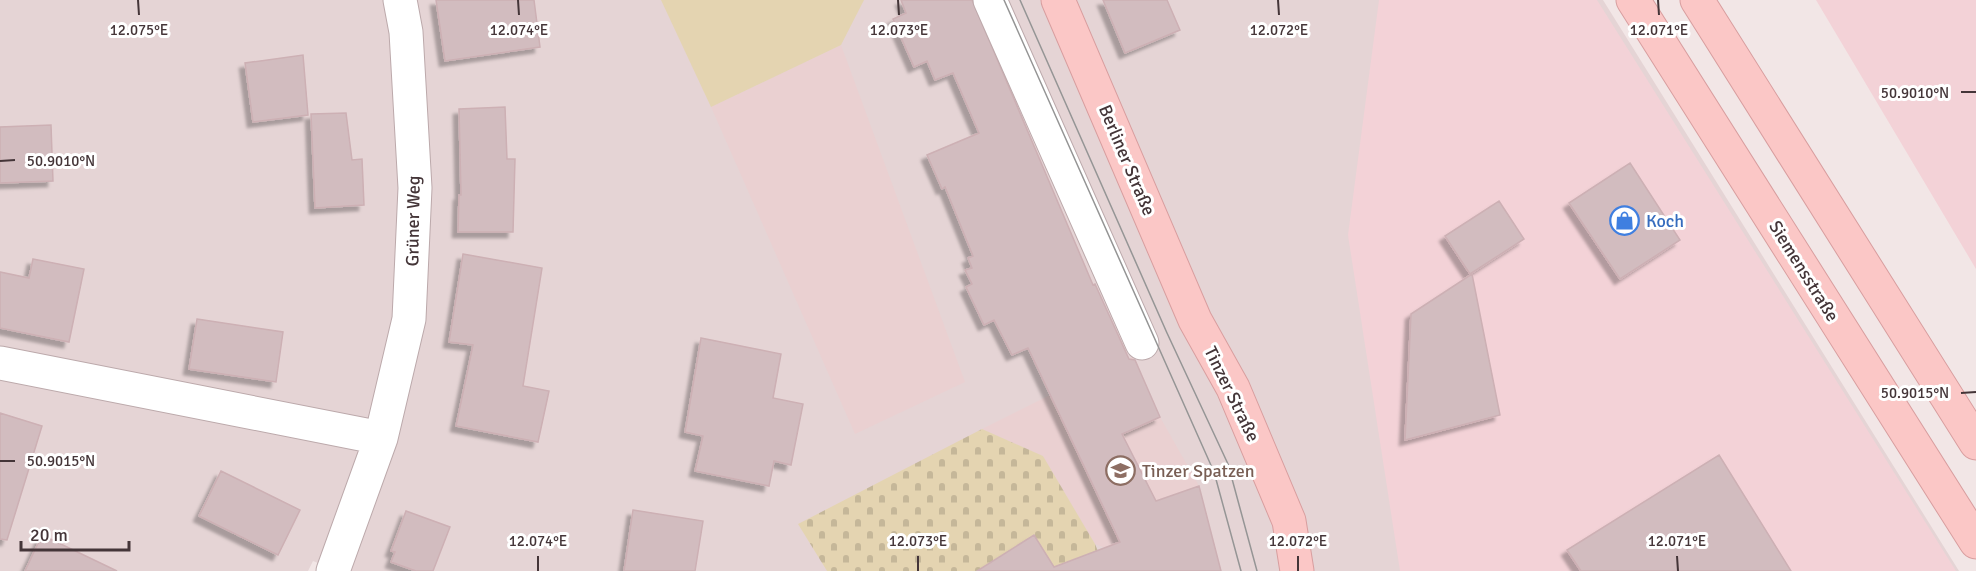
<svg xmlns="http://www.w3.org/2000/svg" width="1976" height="571" font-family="Signika,sans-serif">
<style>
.residential{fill:#e5d4d5}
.commercial{fill:#f3d2d7}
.education{fill:#ead0d1}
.cemetery{fill:url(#cemetery-stones)}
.green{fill:#e4d4b1}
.building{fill:#d2bcbf;stroke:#cdb0b4;stroke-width:1.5;filter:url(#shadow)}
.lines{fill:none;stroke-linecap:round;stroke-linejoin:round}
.street-casing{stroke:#bca9ab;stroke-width:35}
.secondary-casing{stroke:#d89e9f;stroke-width:35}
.street{stroke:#fff;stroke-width:33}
.secondary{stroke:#fbc7c6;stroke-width:33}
.tram{stroke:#959595;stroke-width:1.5}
.ticks{fill:none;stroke:#443538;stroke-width:2}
.labels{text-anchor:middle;stroke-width:6;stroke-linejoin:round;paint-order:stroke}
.street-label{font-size:18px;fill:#443538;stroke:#fff}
.shop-label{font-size:18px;fill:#366cbe;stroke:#fff;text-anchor:start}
.education-label{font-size:18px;fill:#785e54;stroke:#fff;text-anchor:start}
.ticks-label{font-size:15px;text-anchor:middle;fill:#443538;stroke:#fff;stroke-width:6;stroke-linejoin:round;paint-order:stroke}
</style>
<defs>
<pattern id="cemetery-stones" width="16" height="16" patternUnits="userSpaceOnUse" patternTransform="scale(1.5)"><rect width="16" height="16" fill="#e4d4b1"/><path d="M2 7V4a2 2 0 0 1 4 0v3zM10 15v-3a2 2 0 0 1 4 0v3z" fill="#c5b799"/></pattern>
<filter id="shadow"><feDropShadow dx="-5.5" dy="5.5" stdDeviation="1.5" flood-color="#0004"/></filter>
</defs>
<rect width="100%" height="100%" fill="#f2e6e6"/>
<!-- residential -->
<path class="residential" d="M0,0H1603L1959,571H338L313,561L308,571H0Z"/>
<!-- commercial -->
<path class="commercial" d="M1379,0H1597L1956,571H1400L1348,235Z
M1816,0H1976V269Z"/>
<!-- education -->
<path class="education" d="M841,45L965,382L855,434L711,107Z
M1133,357L1160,417L1199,486L1217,555L1177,565L1127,556L1095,544L1043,456L982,429L1078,381Z"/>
<!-- cemetery -->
<path class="cemetery" d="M982,429L1043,456L1095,544L1106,571H827L798,524Z"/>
<!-- green -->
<path class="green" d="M661,0H864L841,45L711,107Z"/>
<!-- building -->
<path class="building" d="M436,0H534L540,47L445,61Z
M901,0H972L1093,285L1095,284L1129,359L1135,360L1160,417L1122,434L1156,501L1199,486L1221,571H977L1034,535L1054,567L1120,542L1028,348L1012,355L994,320L984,325L966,287L972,284L965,270L972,268L968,258L973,256L945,187L942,189L927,155L979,133L953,73L935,80L927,61L914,67L893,19L906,13Z
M1103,0H1167L1180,30L1125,53Z
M303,55L308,115L253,122L245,63Z
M505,107L507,159H515L513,232H458L459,195H461L459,109Z
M346,113L352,160L362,159L364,205L315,208L311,114Z
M51,125L53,181L0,183V127Z
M1630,163L1680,240L1620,279L1569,203Z
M1499,201L1524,239L1470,274L1445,236Z
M463,254L542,268L523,386L549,391L538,442L456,426L473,345L449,342Z
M33,259L84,269L69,342L0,328V272L29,278Z
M1472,274L1500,415L1405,440L1411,314Z
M197,319L283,332L276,382L189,369Z
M701,338L781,354L773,398L803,404L791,465L774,461L769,486L695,471L703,436L685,432Z
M0,413L42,426L7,540L0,539Z
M1719,455L1791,571H1581L1567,550Z
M221,471L300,510L278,555L199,516Z
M633,510L703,521L695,571H624Z
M406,511L450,527L433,571H416L391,562L395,552L391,551Z
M42,535L117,571H25Z"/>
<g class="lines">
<defs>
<path id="street" d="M990,0L1142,343
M0,363L381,438
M333,571L381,438L409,319L415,188L406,32L400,0"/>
<path id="secondary" d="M1058,0L1195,320L1233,388L1289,521L1297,571
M1633,0L1976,542
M1697,0L1976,443"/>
</defs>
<!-- street casing -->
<use href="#street" class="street-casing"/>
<!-- secondary casing -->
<use href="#secondary" class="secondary-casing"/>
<!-- street -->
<use href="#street" class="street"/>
<!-- secondary -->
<use href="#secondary" class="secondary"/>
<!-- tram -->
<path class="tram" d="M1004,0L1214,472L1241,571
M1020,0L1167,333L1228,464L1257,571"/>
</g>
<!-- ticks -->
<path class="ticks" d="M138,0L139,15M518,0L519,15M898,0L899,15M1278,0L1279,15M1658,0L1659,15M1961,92H1976M0,161L15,160M1961,393L1976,392M0,461H15M538,556V571M918,556V571M1298,556V571M1677,556L1678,571"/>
<!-- icons -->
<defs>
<symbol id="shop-ring" viewBox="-11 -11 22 22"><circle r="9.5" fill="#fff" stroke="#3f7fe0" stroke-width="1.5"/><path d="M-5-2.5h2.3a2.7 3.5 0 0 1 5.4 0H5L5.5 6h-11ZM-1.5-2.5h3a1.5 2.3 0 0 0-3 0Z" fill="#3f7fe0"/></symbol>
<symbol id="school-ring" viewBox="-11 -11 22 22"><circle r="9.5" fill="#fff" stroke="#8d6e63" stroke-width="1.5"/><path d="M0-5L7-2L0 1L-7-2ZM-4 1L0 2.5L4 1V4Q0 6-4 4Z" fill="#8d6e63"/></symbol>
</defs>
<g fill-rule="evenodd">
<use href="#shop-ring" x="1608" y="204" width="33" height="33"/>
<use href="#school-ring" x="1104" y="454" width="33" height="33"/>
</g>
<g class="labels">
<!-- street labels -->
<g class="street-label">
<text transform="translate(1127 160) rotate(67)" y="6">Berliner Straße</text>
<text transform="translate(413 221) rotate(-89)" y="6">Grüner Weg</text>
<text transform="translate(1804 271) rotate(58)" y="6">Siemensstraße</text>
<text transform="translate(1232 394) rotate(64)" y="6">Tinzer Straße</text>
</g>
<!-- shop labels -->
<g class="shop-label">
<text x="1646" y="227">Koch</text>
</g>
<!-- education labels -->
<g class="education-label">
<text x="1142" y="477">Tinzer Spatzen</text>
</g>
</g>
<g class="ticks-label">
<text x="139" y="35">12.075°E</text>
<text x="519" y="35">12.074°E</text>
<text x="899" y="35">12.073°E</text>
<text x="1279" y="35">12.072°E</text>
<text x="1659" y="35">12.071°E</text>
<text x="1915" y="98">50.9010°N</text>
<text x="61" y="166">50.9010°N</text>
<text x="1915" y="398">50.9015°N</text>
<text x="61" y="466">50.9015°N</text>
<text x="538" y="546">12.074°E</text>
<text x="918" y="546">12.073°E</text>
<text x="1298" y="546">12.072°E</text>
<text x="1677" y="546">12.071°E</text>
</g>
<!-- scale -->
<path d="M21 541v9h108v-9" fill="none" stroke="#443538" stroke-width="3"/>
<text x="30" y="541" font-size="18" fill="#443538" stroke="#ffffff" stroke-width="4.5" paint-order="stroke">20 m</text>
</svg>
